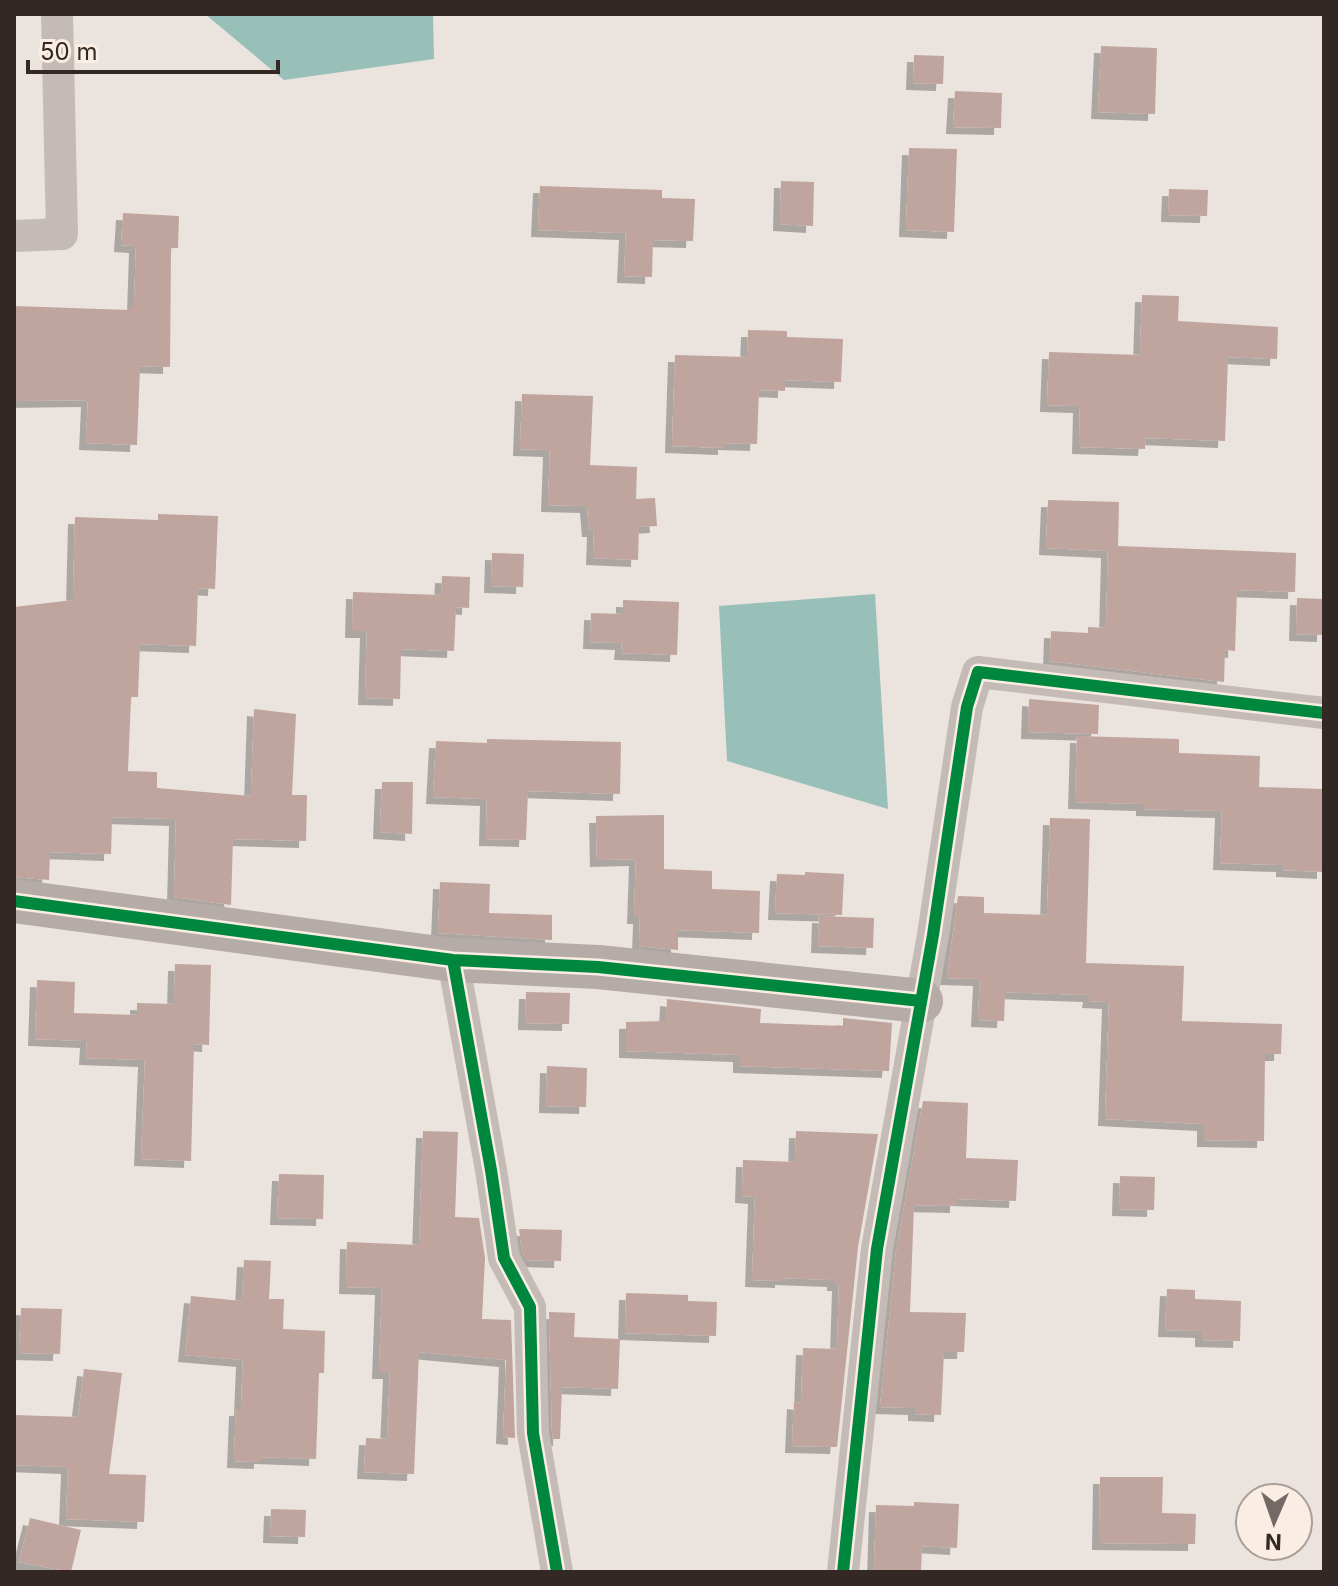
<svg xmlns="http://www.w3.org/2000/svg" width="1338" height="1586" font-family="Inter,sans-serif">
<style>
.water{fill:#99bfb9}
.building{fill:#c0a49e;filter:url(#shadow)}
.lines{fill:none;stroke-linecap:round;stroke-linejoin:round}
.street{stroke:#c4bbb6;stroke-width:32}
.secondary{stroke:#b5aba7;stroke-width:44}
.cycleway-casing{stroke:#f9ede4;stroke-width:17}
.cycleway{stroke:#00873e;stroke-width:12}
</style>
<defs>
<filter id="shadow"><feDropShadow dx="-7" dy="7" stdDeviation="0" flood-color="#0004"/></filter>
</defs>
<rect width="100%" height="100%" fill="#ebe3dd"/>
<!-- water -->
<path class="water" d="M205,14H433L434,59L284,80Z
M875,594L888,809L727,761L719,606Z"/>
<!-- building -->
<path class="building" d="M1101,46L1157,48L1155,114L1098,112Z
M914,55L944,56L943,84L913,83Z
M955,91L1002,93L1001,128L953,127Z
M909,148L957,149L954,232L906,230Z
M781,181L814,182L813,226L780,224Z
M540,186L662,190V198L695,199L693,241L653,240L652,277L624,276L626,233L538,230Z
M1169,189L1208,190L1207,216L1168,215Z
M123,213L179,216L178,248H171L170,367L140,366L137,445L86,443L88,400L14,401V306L129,310V306H134L136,246L121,245Z
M1142,295L1179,296L1178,321L1278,327L1277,359L1228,357L1225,441L1146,438L1145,449L1079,447L1080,406L1047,405L1049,352L1140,355Z
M748,330L787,331V337L843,339L841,382L785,380V391L759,390L757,444L725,443V448L672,446L675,355L747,357Z
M522,394L593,396L590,465L637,467L636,499L655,498L657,526L639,527L638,560L593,558L594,530H589L587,506L548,505L550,450L520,449Z
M1048,500L1119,502L1118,546L1296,553L1295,592L1237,590L1235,651L1225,650L1224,682L1050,661L1051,631L1088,633V627L1106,628L1108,551L1046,548Z
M158,514L218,516L215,589L198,588L196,646L140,644L138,697H131L128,771L157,772V788L251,796L254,709L296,714L292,795H307L306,841L233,839L231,905L174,897L176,819L112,817L111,854L50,852L49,880L14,877V607L73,600L75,517L158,520Z
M492,553L524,554L523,587L491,586Z
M442,576L470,577L469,608L456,607L454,651L401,649L400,699L365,698L367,631H352L353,592L441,595Z
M1297,598L1324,599V635L1296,634Z
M623,600L679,602L677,655L621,653L622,643L590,642L591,613L623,614Z
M1029,699L1099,705L1098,734L1028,732Z
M1077,736L1179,739V753L1260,756L1259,787L1324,789V872L1283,870V865L1220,863L1222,811L1143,809V804L1075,802Z
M487,739L621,742L620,794L528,791L526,840L486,839L487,799L433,797L436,741L487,743Z
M382,782H413L412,834L380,832Z
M664,815V869L712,871V889L760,891L759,933L678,930V950L639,946L640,917H634L636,859L597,860L596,816Z
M1050,818L1090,819L1086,963L1184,966L1182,1021L1282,1024L1281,1054H1265L1264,1141L1204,1140V1124L1105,1119L1109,1002L1089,1001L1090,995L1005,992L1004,1021L978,1020L980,979L947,978L958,896L984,897V913L1047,915Z
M805,872L844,874L842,915L775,913L777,874L805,875Z
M440,882L490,884L489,913L552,915V940L438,933Z
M819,916L874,918L873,948L818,946Z
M175,964L211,965L209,1045L194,1044L191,1161L141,1159L145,1060L86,1058L87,1041L35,1039L37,980L75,982L74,1013L137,1015V1003L174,1004Z
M526,992L570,993L569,1024L525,1023Z
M667,999L761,1009L760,1023L843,1026V1018L892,1023L889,1071L740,1066V1055L626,1051V1022L666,1021Z
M547,1066L587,1068L586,1107L546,1106Z
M923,1101L968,1103L966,1158L1018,1160L1016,1201L957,1199V1206L914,1205L910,1312L966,1313L964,1352H944L941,1415L915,1414V1408L880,1407L896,1252Z
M423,1131L458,1132L455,1217L479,1218L485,1258L482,1319L511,1320L515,1438L503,1437L506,1360L419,1352L414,1474L364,1472L366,1438L387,1439L390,1372H379L382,1288L346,1287L347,1242L419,1245Z
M796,1131L878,1134L858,1247L837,1447L792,1446L794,1402L801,1403L803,1348L837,1349L839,1284H834V1280L782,1278V1281L752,1280L755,1197L742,1196L743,1160L795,1162Z
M279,1174L324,1175L323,1219L277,1218Z
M1120,1176L1155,1177L1154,1210L1119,1209Z
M519,1229L562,1230L561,1261L526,1260L522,1252Z
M244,1260L271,1261L269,1299H284L283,1329L325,1331L324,1373H319L316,1459L261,1457V1462L234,1461L236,1409H241L243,1360L185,1355L191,1296L242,1301Z
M1167,1289L1195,1290V1299L1241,1301L1240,1341L1202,1340V1331L1165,1330Z
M626,1293L688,1295V1301L717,1302L716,1336L625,1333Z
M21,1308L62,1309L60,1354L19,1353Z
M549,1312L575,1313L574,1337L620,1339L618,1389L562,1387L560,1439H553L552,1431Z
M84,1369L122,1373L109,1474L146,1475L144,1522L66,1519L68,1467L14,1465V1415L78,1417Z
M1100,1477H1163L1162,1513L1196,1514L1195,1544L1099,1543Z
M914,1502L959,1504L957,1548L922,1546L921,1572H874L876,1505L914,1506Z
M271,1509L306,1510L305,1537L270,1536Z
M30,1518L81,1530L71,1572L19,1562Z"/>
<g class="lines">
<!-- street -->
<path class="street" d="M14,236L62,234L57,14
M453,960L491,1170L504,1258L530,1307L533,1433L557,1572
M843,1572L877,1249L933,935L967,707L978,672L1324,713"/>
<!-- secondary -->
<path class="secondary" d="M14,901L453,960L598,967L921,1001"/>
<defs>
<path id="cycleway" d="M14,901L453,960L598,967L921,1001
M453,960L491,1170L504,1258L530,1307L533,1433L557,1572
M843,1572L877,1249L933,935L967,707L978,672L1324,713"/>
</defs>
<!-- cycleway casing -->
<use href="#cycleway" class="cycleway-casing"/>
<!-- cycleway -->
<use href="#cycleway" class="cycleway"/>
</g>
<!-- border -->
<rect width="1338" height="1586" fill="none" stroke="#342825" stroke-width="32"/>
<!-- north arrow -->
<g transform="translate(1274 1522) rotate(182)"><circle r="38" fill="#f9ede4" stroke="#aa9e98" stroke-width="2"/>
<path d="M0-6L14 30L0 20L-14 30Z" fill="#746965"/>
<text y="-12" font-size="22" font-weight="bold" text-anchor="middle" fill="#342825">N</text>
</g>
<!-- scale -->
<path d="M28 60v12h250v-12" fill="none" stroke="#342825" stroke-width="4"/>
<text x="40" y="60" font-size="24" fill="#342825" stroke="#f9ede4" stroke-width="6" paint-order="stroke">50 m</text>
</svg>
